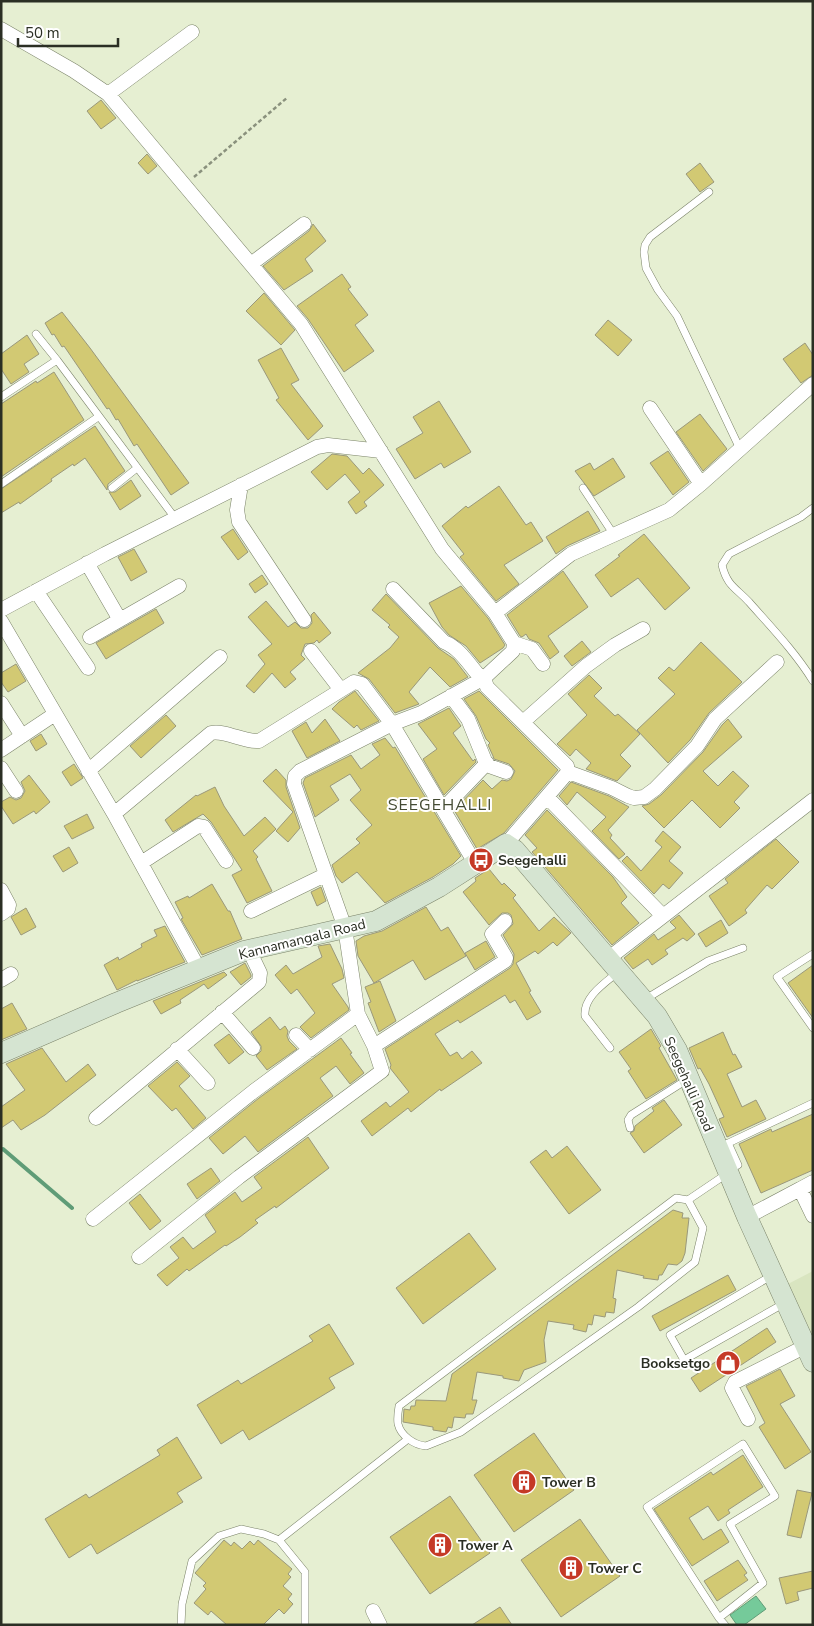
<svg xmlns="http://www.w3.org/2000/svg" width="814" height="1626" font-family="'Nunito Sans',sans-serif">
<style>
.built{fill:#d9e5c0}
.water{fill:#75ca9a;stroke:#5f9c77}
.lines{fill:none;stroke-linecap:round;stroke-linejoin:round}
.stream{stroke:#5f9c77;stroke-width:4}
.building{fill:#d2c973;stroke:#9a987b}
.lane-casing{stroke:#7b8369;stroke-width:8}
.street-casing{stroke:#7b8369;stroke-width:15}
.secondary-casing{stroke:#7b8369;stroke-width:21}
.path{stroke:#8a917d;stroke-width:2.5;stroke-dasharray:4 2.5;stroke-linecap:butt}
.lane{stroke:#fff;stroke-width:7}
.street{stroke:#fff;stroke-width:14}
.secondary{stroke:#d5e4d1;stroke-width:20}
.labels{text-anchor:middle;stroke-width:4;stroke-linejoin:round;paint-order:stroke}
.poi-label{font-size:14px;font-weight:bold;fill:#2b2f24;stroke:#fff;text-anchor:start}
.street-label{font-size:14px;fill:#2b2f24;stroke:#fff}
.quarter-label{font-size:16px;letter-spacing:1px;fill:#434a32;stroke:#fff}
</style>
<rect width="100%" height="100%" fill="#e6efd2"/>
<!-- built -->
<path class="built" d="M813,1271V1336L788,1284Z"/>
<!-- water -->
<path class="water" d="M756,1596L766,1609L744,1625H737L730,1615Z"/>
<g class="lines">
<!-- stream -->
<path class="stream" d="M1,1150L3,1149L72,1208"/>
</g>
<!-- building -->
<path class="building" d="M101,100L116,118L101,129L87,111Z
M147,154L157,166L148,174L138,163Z
M700,163L714,182L700,192L686,174Z
M313,224L326,241L305,259L313,271L284,290L263,266L309,231Z
M342,274L351,287L348,289L368,315L355,325L374,351L344,372L308,319L297,306Z
M264,293L295,330L281,345L246,311Z
M62,312L90,348L189,483L171,495L137,444L134,446L118,419L116,420L109,408L107,409L64,346L62,347L54,334L52,335L45,323Z
M608,320L632,340L618,356L595,335Z
M27,335L39,354L24,364L29,372L11,384L1,369V354Z
M805,343L813,355V375L801,383L783,359Z
M281,348L299,380L291,384L323,426L308,440L276,400L279,398L258,360Z
M54,372L84,420L1,477V404L36,381L37,383Z
M439,401L471,452L444,468L441,463L415,479L396,449L423,433L413,417Z
M700,414L727,449L703,471L676,432Z
M95,426L125,471L108,484L107,490L85,458L74,466L73,464L51,479L52,481L20,504L19,502L1,513V489Z
M668,451L689,482L673,495L650,463Z
M332,454L347,456L363,474L369,468L384,485L364,502L367,506L356,514L348,502L360,492L345,474L327,490L311,472Z
M613,458L625,477L594,496L575,471L590,463L594,470Z
M131,480L141,496L120,510L109,492H115Z
M499,486L526,525L531,522L543,541L504,565L519,584L496,601L460,557L464,554L442,526L466,506L468,508Z
M588,511L600,531L567,546L556,554L546,537Z
M233,529L248,552L238,560L221,537Z
M644,534L690,588L665,610L638,578L611,597L595,575L620,556L618,555Z
M134,549L147,572L131,581L118,557Z
M563,571L588,607L548,636L559,652L550,659L539,643L529,639L526,634L522,637L520,636L507,615Z
M262,575L268,584L255,593L249,584Z
M461,586L488,618L505,645L503,648L480,663L466,646L449,635L442,627L429,603Z
M386,594L438,648L454,659L468,677L450,687L430,667L409,692L419,704L395,713L369,679L358,673L390,648L399,637L388,627L390,625L372,610Z
M266,601L288,627L295,622L301,628H308L312,623L311,615L314,612L331,633L319,643L317,640L314,643L305,644L301,655L305,659L290,672L296,679L285,688L272,673L254,693L246,686L265,664L258,655L272,644L248,617Z
M156,609L164,623L106,659L96,643Z
M582,641L591,652L572,666L564,656Z
M701,642L742,682L709,713L690,740L668,763L637,730L675,694L658,678L669,667L674,671Z
M16,664L26,681L8,692L1,682V673Z
M589,675L602,688L594,696L615,716L618,714L640,734L620,755L631,766L617,781L586,769L591,763L576,749L570,756L557,744L587,715L568,694Z
M355,691L379,721L361,730L357,725L354,728L332,709L339,702Z
M479,691L558,770L504,833L477,849L454,810L483,780L492,789L502,780L507,781L511,779L515,771L509,764L494,759L493,756L488,745L490,743L486,739L476,716L464,699Z
M449,708L461,726L453,733L473,761L475,759L476,762L444,795L423,759L437,749L418,724Z
M166,715L176,726L141,758L130,746Z
M325,719L340,741L307,758L292,731L306,722L312,733Z
M728,719L742,737L703,771L718,786L733,771L749,786L734,802L740,808L720,828L692,800L664,828L642,806L649,804L661,795L703,752L722,725Z
M41,734L47,744L36,751L30,741Z
M385,738L393,748L395,747L461,856L453,864L433,877L385,903L357,872L342,883L336,876L332,865L360,843L356,839L372,825L350,800L361,790L350,774L330,786L339,800L315,817L303,783L305,778L351,755L361,769L380,755L372,744Z
M74,764L83,778L71,786L62,772Z
M276,769L286,780V787L300,828L288,842L276,831L293,812L263,781Z
M29,775L50,802L36,814L34,811L13,824L1,806V802L10,797L16,800L21,798L25,791L21,782Z
M571,782L609,796L629,807L608,830L612,835L610,838L625,854L619,859L592,831L606,817L577,792L567,805L559,796Z
M215,787L224,806L244,836L265,817L276,829L253,851L258,857L256,859L272,891L247,903L232,875L242,870L211,822L203,814L173,832L165,820L196,795L197,796Z
M547,810L613,877L627,897L621,903L639,923L612,945L532,852L537,848L525,835Z
M87,814L94,828L72,839L64,826Z
M663,831L681,847L669,861L683,873L669,889L663,884L654,894L622,861L627,856L641,871L662,847L655,841Z
M776,839L799,862L772,889L767,885L745,910L747,913L729,926L709,896L728,883L725,879Z
M69,847L78,863L63,872L53,856Z
M489,869L502,885L504,883L516,895L513,898L539,931L554,917L571,933L557,946L553,942L538,954L535,951L516,963L531,991L529,992L541,1012L527,1020L515,1000L510,1003L505,995L460,1023L458,1020L435,1034L450,1056L457,1052L462,1059L472,1051L482,1063L441,1091L440,1089L411,1112L408,1108L372,1136L361,1121L386,1102L390,1107L409,1092L390,1068L391,1065L385,1049L510,968L513,964L514,954L503,935L513,924L511,915L508,913H502L489,925L463,892L476,881L475,878Z
M212,884L228,911H230L242,939L202,955L181,919L183,918L175,902L188,896L189,898Z
M321,887L326,901L317,906L311,892Z
M426,907L441,931L448,927L466,956L425,980L413,960L374,983L358,956L356,941L364,936L382,931Z
M26,908L36,927L21,935L11,917Z
M679,915L695,934L687,941L683,938L665,950L668,954L652,965L648,959L633,969L624,958L654,934L658,940L676,928L670,922Z
M721,920L728,933L706,947L698,934Z
M165,926L185,962L137,981V980L117,990L104,965L118,957L119,960L142,947L141,944L157,936L154,930Z
M486,941L495,957L475,970L465,953Z
M330,944L342,969L344,978L332,984L348,1007L349,1010L311,1038L300,1027L315,1013L297,989L291,994L275,975L286,965L293,974L322,957L318,946Z
M245,963L251,975V977L241,985L230,972Z
M813,965V1018L788,983Z
M224,972L227,975L208,989L204,984L180,1000L181,1003L161,1014L153,1001Z
M380,981L396,1021L379,1032L368,1003L371,1002L365,987Z
M12,1003L27,1029L1,1040V1009Z
M270,1017L280,1030L285,1026L288,1031L287,1036L289,1041L297,1049L267,1070L256,1056L261,1051V1046L251,1032Z
M651,1029L661,1046L659,1048L677,1080L646,1099L628,1071L631,1069L619,1052Z
M723,1032L733,1055L735,1054L742,1067L727,1074L742,1107L756,1100L766,1119L727,1137L719,1119L724,1117L709,1084L700,1068L698,1069L689,1048Z
M229,1034L244,1052L229,1064L214,1045Z
M341,1038L352,1053L350,1054L364,1073L350,1084L336,1066L320,1078L333,1096L258,1152L245,1136L223,1154L209,1138L259,1098Z
M42,1048L66,1082L88,1064L96,1075L45,1115L21,1130L13,1120L1,1128V1107L25,1090L6,1064Z
M177,1062L190,1076L179,1086L206,1118L193,1129L176,1108L172,1111L148,1086Z
M664,1100L682,1125L644,1153L630,1133L634,1131L635,1126L654,1111L652,1108Z
M813,1114V1170L761,1193L739,1144L771,1129L772,1132Z
M308,1137L329,1168L276,1208L275,1206L255,1220L258,1223L240,1237L226,1246L225,1245L189,1271L187,1269L167,1286L157,1275L179,1258L170,1247L183,1237L193,1249L216,1232L205,1215L235,1192L242,1202L262,1188L254,1177Z
M567,1146L601,1190L569,1214L530,1162L546,1150L552,1158Z
M211,1168L220,1181L197,1199L187,1184Z
M140,1194L161,1221L150,1230L129,1203Z
M673,1210L683,1213L682,1218H689L685,1253L682,1261L677,1265L668,1264L662,1275H659L658,1280L643,1278L644,1276L617,1270L613,1298L616,1299L614,1313L606,1312L605,1317L594,1315L592,1325L588,1324L586,1332L573,1329L574,1325L548,1321L544,1340L546,1362L524,1370L519,1381L503,1378V1376L477,1372L472,1400H477L473,1414H466L465,1418L454,1417L452,1428L448,1427L446,1432L433,1430V1427L403,1422L404,1409L410,1410L411,1406H415L416,1400L446,1401L452,1374Z
M469,1233L496,1269L423,1324L396,1288Z
M728,1275L736,1290L660,1331L652,1316Z
M329,1324L354,1364L329,1378L335,1388L249,1440L243,1430L221,1444L197,1405L238,1380L241,1384L313,1341L309,1336Z
M767,1328L776,1342L700,1392L691,1378Z
M780,1369L795,1396L780,1404L811,1452L785,1469L759,1427L765,1423L746,1386Z
M534,1433L574,1490L514,1532L474,1475Z
M177,1437L202,1478L177,1493L183,1502L97,1554L91,1544L69,1558L45,1519L86,1494L89,1498L160,1455L157,1450Z
M743,1455L763,1487L728,1510L730,1513L718,1521L708,1506L689,1518L703,1540L721,1529L729,1542L692,1566L654,1509L711,1472L713,1475Z
M797,1490L812,1493L801,1538L787,1535Z
M450,1496L490,1553L430,1594L390,1537Z
M580,1519L620,1576L561,1617L521,1560Z
M224,1540L231,1546L234,1542L242,1549L250,1541L254,1545L258,1540L292,1569L288,1574L291,1577L283,1586L292,1594L288,1599L293,1604L284,1614L279,1609L263,1625H227L211,1611L208,1615L194,1603L206,1589L203,1586L206,1583L195,1573Z
M738,1560L747,1573L744,1575L748,1580L717,1601L704,1581Z
M813,1571V1588L797,1592L799,1600L786,1604L779,1578Z
M500,1607L512,1625H472Z"/>
<g class="lines">
<defs>
<path id="lane" d="M709,192L650,237L645,245L644,252L646,268L658,290L677,316L740,449
M36,334L57,360
M1,397L57,360L175,518
M1,484L98,417
M112,488L137,468
M583,488L614,535
M813,508L801,517L729,554L722,565C727,586 736,588 749,602C771,627 796,653 813,681
M813,954L777,977L813,1028
M644,1000L708,961L743,948
M610,1048L585,1016C583,997 605,983 618,972
M630,1128L628,1120L631,1115L688,1079
M728,1143L738,1165L729,1169
M720,1147L813,1103
M688,1200L703,1228L695,1262L638,1307L461,1432L426,1446C414,1445 401,1436 398,1424C397,1418 398,1412 399,1406L676,1198L688,1200L728,1173
M771,1276L670,1335L684,1360L783,1304
M279,1540L408,1439
M719,1618L763,1583L730,1524L775,1496L743,1444L647,1507L719,1618L725,1625
M181,1625L182,1604L192,1561L219,1536L241,1529L264,1534L279,1540L305,1572V1625"/>
<path id="street" d="M1,29L74,71L108,94L301,324L442,549L495,613L514,643L513,651L484,678L487,687L567,766L568,772
M108,94L192,32
M251,264L304,224
M650,408L701,484
M241,485L237,510L239,522L304,620
M87,563L120,620
M393,589L444,642C460,648 470,666 481,678
M36,591L88,668
M1,610L105,554L317,447L328,445L381,451
M495,613L571,554L669,510L701,484L813,384
M1,621L114,814L199,969
M90,637L179,586
M514,643L532,649L543,664
M311,651L341,690
M451,696L468,719L485,761L489,766L506,772
M1,703L22,736
M523,722L586,666L615,645L643,629
M1,750L55,714
M1,768L16,791
M88,771L220,657
M568,772L612,788L628,796L634,798L644,797L655,789L697,746L715,719L777,662
M547,797L663,916
M443,809L487,763
M114,814L211,733C226,730 243,742 259,741L354,682L362,684L392,724L475,863
M506,844L568,772
M141,863L198,826L204,827L226,861
M1,890L9,905L8,909L1,914
M251,911L325,875
M609,958L813,800
M1,980L11,974
M222,1012L253,1048
M296,1035L310,1050
M374,1046L505,961L506,958L492,934L505,921
M177,1049L208,1083
M96,1118L259,982L260,973L249,950
M813,1182L800,1189L813,1216
M747,1217L800,1189
M93,1219L254,1091L358,1014
M139,1257L239,1177L382,1071L374,1046L358,1014L345,928L294,784L295,776L300,771L392,724L421,713L484,678
M748,1419L732,1388L735,1382L806,1346
M373,1611L380,1625"/>
<path id="secondary" d="M1,1053L116,1003L244,951L376,921L439,887L506,844L515,850L657,1016L677,1050L747,1217L813,1362"/>
</defs>
<!-- lane casing -->
<use href="#lane" class="lane-casing"/>
<!-- street casing -->
<use href="#street" class="street-casing"/>
<!-- secondary casing -->
<use href="#secondary" class="secondary-casing"/>
<!-- path -->
<path class="path" d="M194,177L288,97"/>
<!-- lane -->
<use href="#lane" class="lane"/>
<!-- street -->
<use href="#street" class="street"/>
<!-- secondary -->
<use href="#secondary" class="secondary"/>
</g>
<!-- icons -->
<defs>
<symbol id="bus-disc" viewBox="-11 -11 22 22"><circle r="9.5" fill="#c53926" stroke="#fff"/><path d="M-5-6H5V4H4V6H2V4H-2V6H-4V4H-5ZM-3.5-4V0h7V-4ZM-3.5 1.2v1.5H-2V1.2ZM2 1.2v1.5H3.5V1.2Z" fill="#fff"/></symbol>
<symbol id="shop-disc" viewBox="-11 -11 22 22"><circle r="9.5" fill="#c53926" stroke="#fff"/><path d="M-5-2.5h2.3a2.7 3.5 0 0 1 5.4 0H5L5.5 6h-11ZM-1.5-2.5h3a1.5 2.3 0 0 0-3 0Z" fill="#fff"/></symbol>
<symbol id="building-disc" viewBox="-11 -11 22 22"><circle r="9.5" fill="#c53926" stroke="#fff"/><path d="M-4-6H4V6H1V3H-1V6H-4ZM-2.5-4.3h1.7v1.8h-1.7ZM.8-4.3h1.7v1.8H.8ZM-2.5-1h1.7V.8h-1.7ZM.8-1h1.7V.8H.8Z" fill="#fff"/></symbol>
</defs>
<g fill-rule="evenodd">
<use href="#bus-disc" x="467" y="846" width="28" height="28"/>
<use href="#shop-disc" x="714" y="1349" width="28" height="28"/>
<use href="#building-disc" x="510" y="1468" width="28" height="28"/>
<use href="#building-disc" x="426" y="1531" width="28" height="28"/>
<use href="#building-disc" x="557" y="1554" width="28" height="28"/>
</g>
<g class="labels">
<!-- poi labels -->
<g class="poi-label">
<text x="498" y="865">Seegehalli</text>
<text x="710" y="1368" text-anchor="end">Booksetgo</text>
<text x="542" y="1487">Tower B</text>
<text x="458" y="1550">Tower A</text>
<text x="588" y="1573">Tower C</text>
</g>
<!-- street labels -->
<g class="street-label">
<text transform="translate(302 939) rotate(-14)" y="5">Kannamangala Road</text>
<text transform="translate(689 1084) rotate(66)" y="5">Seegehalli Road</text>
</g>
<!-- quarter labels -->
<g class="quarter-label">
<text x="440" y="810">SEEGEHALLI</text>
</g>
</g>
<!-- border -->
<rect width="814" height="1626" fill="none" stroke="#2b2f24" stroke-width="5"/>
<!-- scale -->
<path d="M18 38v8h100v-8" fill="none" stroke="#2b2f24" stroke-width="2.5"/>
<text x="25" y="38" font-size="15" fill="#2b2f24" stroke="#ffffff" stroke-width="4" paint-order="stroke">50 m</text>
</svg>
